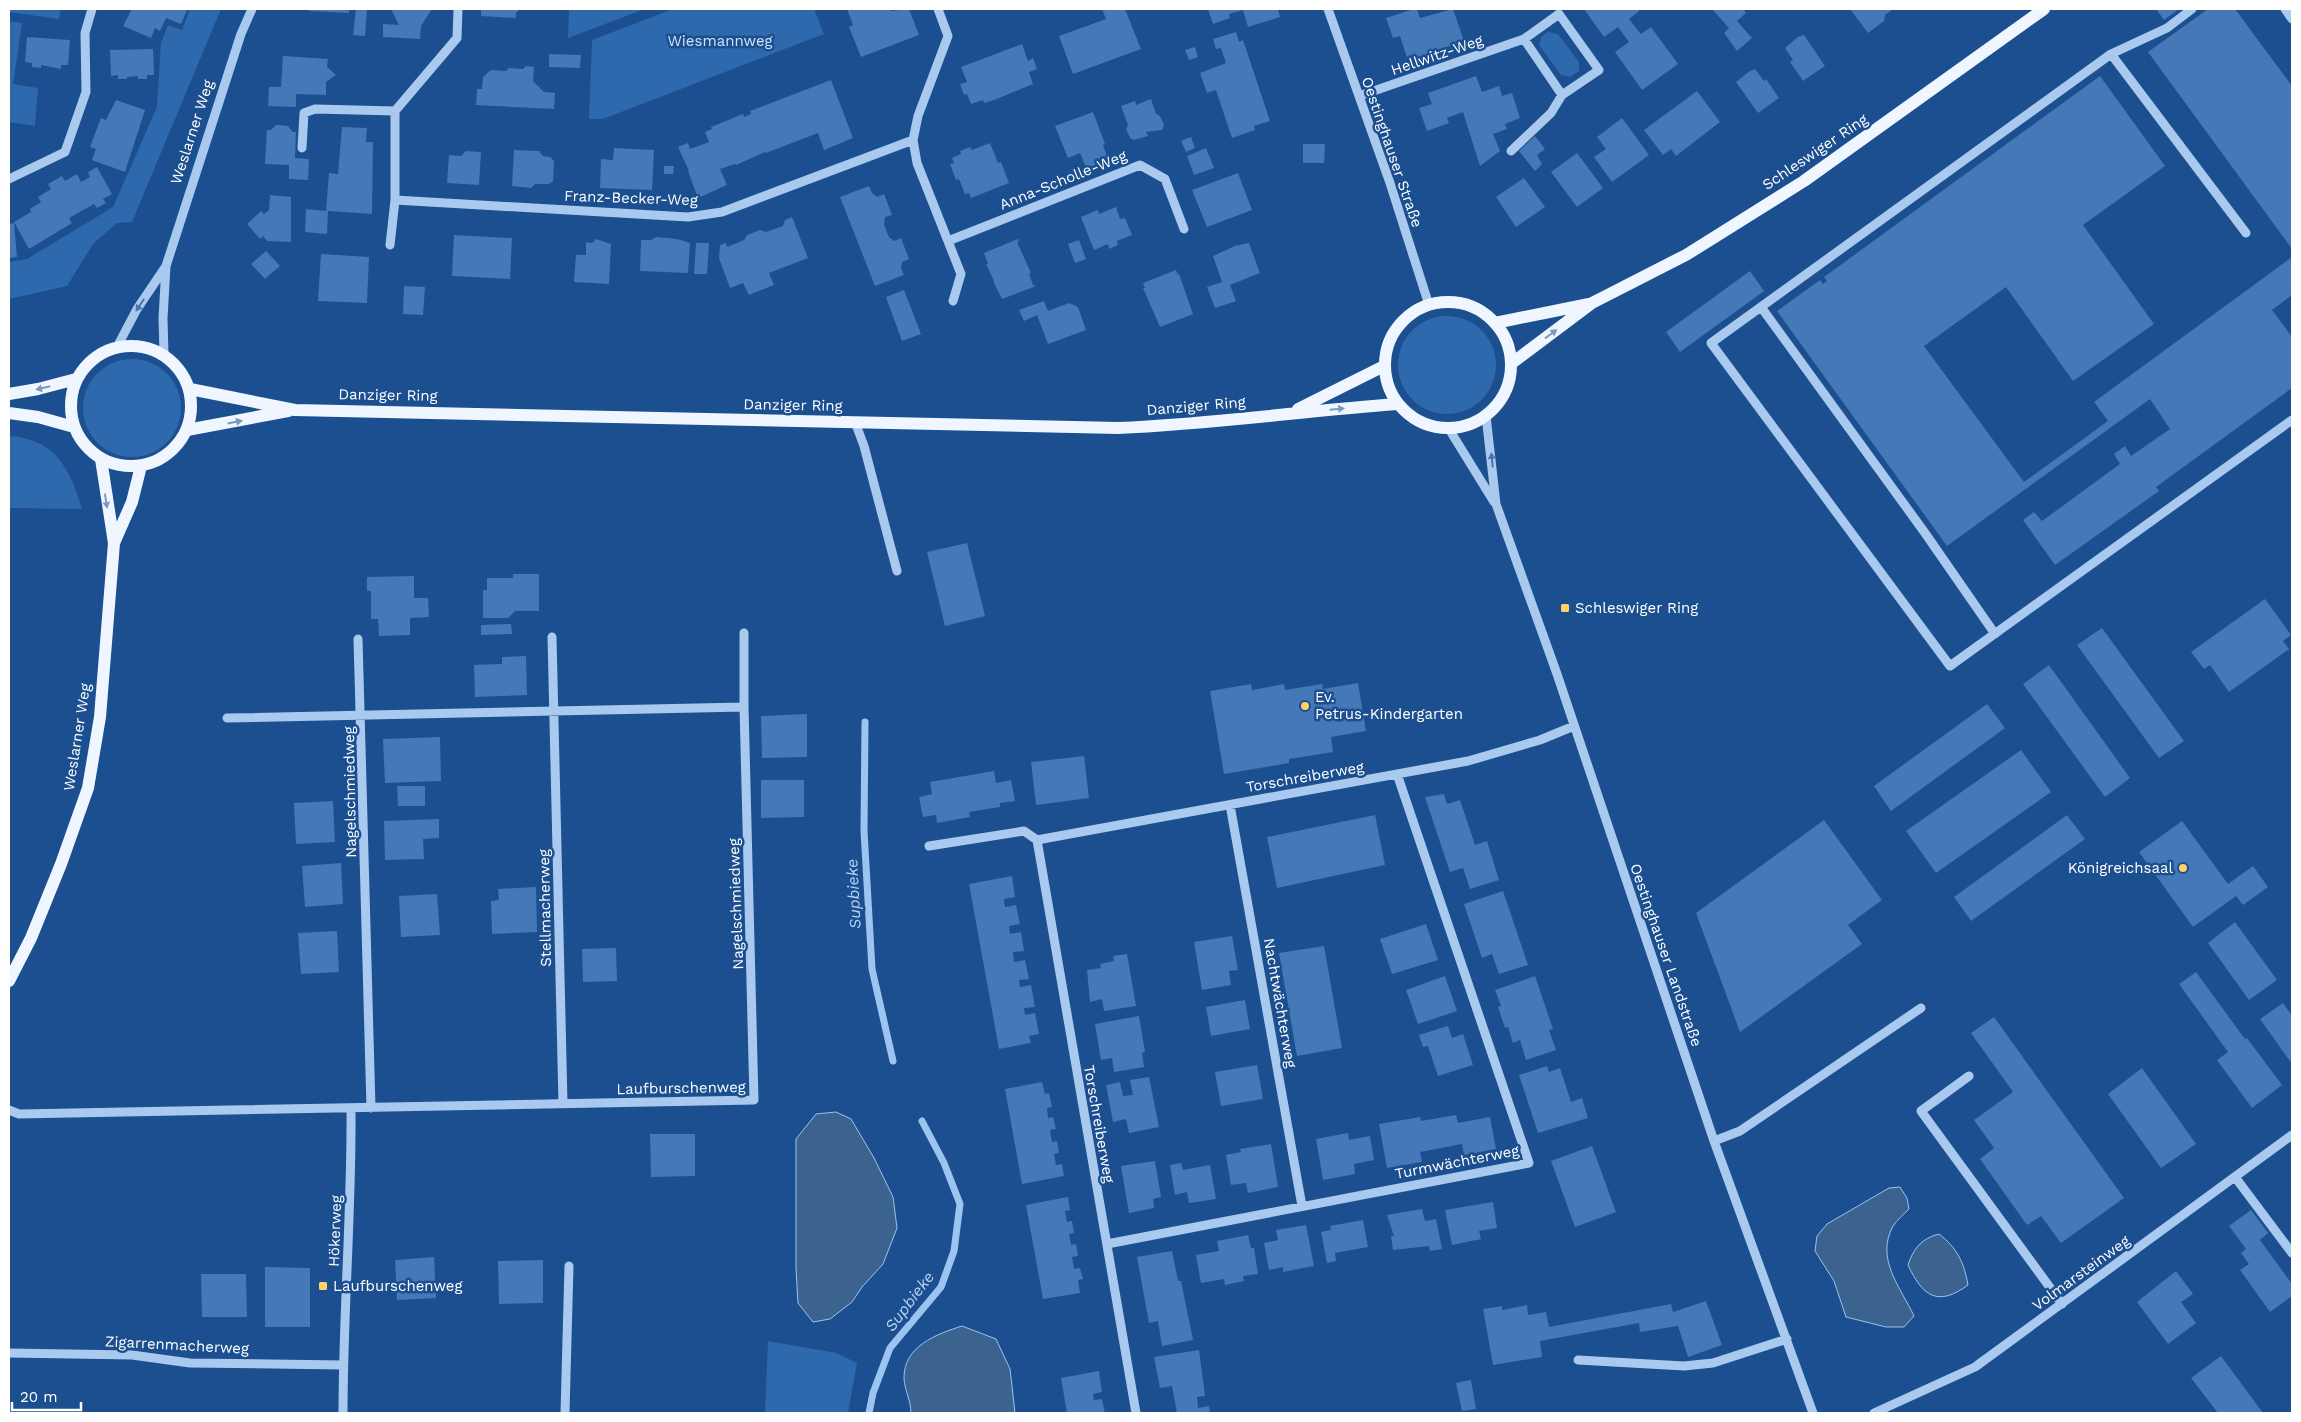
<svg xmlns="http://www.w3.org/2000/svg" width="2301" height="1422" font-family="'Work Sans',sans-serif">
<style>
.green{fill:#2e69ad}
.water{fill:#3c6290;stroke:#9cc4f0}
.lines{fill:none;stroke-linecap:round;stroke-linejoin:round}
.stream{stroke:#9cc4f0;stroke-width:7}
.building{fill:#4478b7}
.minor{stroke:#a9c9ee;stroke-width:9}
.major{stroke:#f0f6ff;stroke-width:12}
.oneway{fill:#4674ac}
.oneway2{fill:#7b9ac1}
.poi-dot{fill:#ffd166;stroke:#1b4f8f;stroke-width:2}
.labels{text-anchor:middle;stroke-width:5;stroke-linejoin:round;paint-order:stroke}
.park-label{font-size:15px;fill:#cfe3fa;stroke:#1b4f8f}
.street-label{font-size:15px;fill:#fff;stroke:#1b4f8f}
.poi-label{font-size:15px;fill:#fff;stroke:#1b4f8f;text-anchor:start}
.water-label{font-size:16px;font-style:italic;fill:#b5d3f5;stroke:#1b4f8f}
</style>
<rect width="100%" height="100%" fill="#1b4f8f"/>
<!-- green -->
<path class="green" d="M9,9H61L59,19L9,12Z
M190,9H221L132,222L117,223L93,244L67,286L9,299V262L27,259L113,207L157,107L161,43L168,25L182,30Z
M569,9H645L568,38Z
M673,9H814L824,34L603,119H589L592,40Z
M9,21L22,23L13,84L38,88L35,126L9,122Z
M1548,32L1558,34L1579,62V71L1570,77L1561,75L1539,45L1542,36Z
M1398 365a49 49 0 1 1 98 0a49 49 0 1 1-98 0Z
M83 408a49 49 0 1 1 98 0a49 49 0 1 1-98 0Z
M9,436C55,439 70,468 82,509L9,508Z
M768,1341L836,1353L857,1363L848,1413H765Z"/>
<!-- water -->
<path class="water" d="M836,1112L851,1119L874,1158L893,1197L897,1228L883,1264L862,1287L852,1302L830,1319L813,1322L798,1303L796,1268V1139L816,1114Z
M1900,1187L1907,1198L1909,1209C1904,1214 1897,1220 1893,1226C1875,1259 1901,1288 1914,1316L1904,1327H1886L1846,1317L1834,1281L1815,1251L1817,1236L1827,1224L1889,1188Z
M1939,1234C1957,1248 1964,1262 1968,1285C1937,1308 1922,1295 1908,1265C1913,1249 1922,1238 1939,1234Z
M962,1326L996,1339L1010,1369L1015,1413H911C911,1401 905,1391 904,1379C903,1346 937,1334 962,1326Z"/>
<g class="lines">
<!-- stream -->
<path class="stream" d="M865,722L864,831L872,969L893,1061
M869,1413L873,1393L890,1348L941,1287L954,1251L960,1204L944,1163L922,1121"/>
</g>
<!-- building -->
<path class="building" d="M132,9H184L187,10L181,24L166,18L160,31L155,28L151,38L123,26Z
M309,9H349V13L309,11Z
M356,9H367L365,36L353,35Z
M391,9H432L421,26L420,39L383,37V24L399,25Z
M481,9H518V12H516V18L481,16Z
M847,9H891V11L909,9L919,35L861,57L849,27L853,25Z
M1102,9H1125L1141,49L1073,74L1059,36L1106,19Z
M1208,9H1278L1280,17L1248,27L1243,10L1229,14L1230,18L1213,24Z
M1414,9H1417L1420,18L1453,9L1464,41L1408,61L1400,36L1393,38L1386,18Z
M1584,9H1637L1639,11L1629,19L1641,34L1651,27L1678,64L1642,90L1615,52L1629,42L1618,27L1604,37Z
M1712,9H1747L1744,11L1746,13L1737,21L1752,38L1737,51L1724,33L1729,28Z
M1850,9H1893L1885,15L1884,21L1868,33Z
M2156,9H2179L2164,20Z
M2208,9H2235L2292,86V249L2148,52Z
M1236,32L1239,42L1243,40L1270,121L1254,126L1255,130L1232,138L1216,90L1207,93L1200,73L1226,63L1221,48L1216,49L1213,39Z
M1804,35L1825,66L1803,81L1790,62L1793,60L1785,48L1798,37Z
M27,37L70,40L68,65H61V69L41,65V68L32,67V63L25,62Z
M1022,44L1028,61L1033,58L1037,69L1029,72L1033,84L994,100L984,103L983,100L971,104L967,94L964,95L960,84L967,82L961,67Z
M1195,47L1198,57L1189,60L1185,50Z
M153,49L154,75H147V79H138V76L127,77V79H118V75L111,76L110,50Z
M549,54L581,55L580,68L549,67Z
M283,56L328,59L327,67L336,75L326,82V95L296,94V107L268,106L269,87H281Z
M526,66L534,67L533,81L544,92L555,93L554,109L476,105L477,89H482L483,77L491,70L506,71L509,68L523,69Z
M1755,69L1764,81L1766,79L1779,98L1758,113L1736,82L1750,71Z
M1476,76L1482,92L1499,86L1502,96L1512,93L1520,118L1505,124L1507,129L1493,134L1500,151L1480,166L1463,112L1447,118L1449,123L1427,131L1419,108L1432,104L1428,93Z
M2100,76L2165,166L2083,225L2154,324L2073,381L2006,287L1924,346L2024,482L2108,421L2094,402L2292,257V295L2272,310L2292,337V388L2156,487L2159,491L2055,565L2023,520L2034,512L2042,521L2120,464L2114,454L2125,446L2131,456L2170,429L2150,399L1947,546L1777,311L1820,280L1823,284L1827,281L1824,277Z
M831,80L853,138L824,150L818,133L766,153L765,152L736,165L735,164L720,169L727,185L698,198L688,171H689L678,147L688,143L690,149L709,142L705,132L712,129L711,127L743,114L744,117L751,114L750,111Z
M1697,91L1720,122L1676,156L1671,149L1663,155L1644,130Z
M1151,99L1156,114L1160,116L1164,125L1162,130L1146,132L1148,136L1134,140L1130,138L1126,129L1128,125L1121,106L1135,101L1136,105Z
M116,100L145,110L125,172L92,160L96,149L90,147L101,118L106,120Z
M1093,112L1105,144L1103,145L1110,164L1088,172L1080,153L1068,158L1055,126Z
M1622,118L1649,155L1612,182L1594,157L1606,149L1597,137Z
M276,125L288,126L293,132H296L295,158L309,159L308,180L289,179V165L265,164L267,130H271Z
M342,127L367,128L366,142H373L372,214L328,211L327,234L305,232L306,209L326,211L329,173L338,174Z
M1535,136L1545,149L1537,155L1542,164L1535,171L1519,151Z
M1191,137L1195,148L1186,152L1181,141Z
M990,143L998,163L1001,162L1009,183L971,198L969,193L965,194L959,179L956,180L950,164L954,163L952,158L961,154L960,151L970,147L972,150Z
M1303,144H1325L1324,163H1303Z
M614,148L654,150L652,190L600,188L601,159L613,160Z
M1206,148L1214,168L1194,175L1187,156Z
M514,150L539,151L543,156L550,157L554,161L553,181L549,184H535L531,188L512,186Z
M466,151L481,152L479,185L447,183L449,155L461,156Z
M1577,153L1603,188L1577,207L1551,172Z
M664,166H674L673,174H664Z
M97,167L112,194L103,199L106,203L97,208L94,204L69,218L72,223L29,249L14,222L31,212L30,209L41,202L38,197L51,189L48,184L62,176L65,181L77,174L81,182L90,177L88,172Z
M1238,173L1252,210L1207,227L1192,190Z
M1524,178L1545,207L1516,227L1496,197Z
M869,186L872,193L877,197L884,194L892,215L885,217L884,224L886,230L889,237L894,241L901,238L909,259L902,262L901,268L904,275L875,286L840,197Z
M270,195L291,197V242L267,241L263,236L260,239L247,224L261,211L264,214L269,210Z
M1116,207L1120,219L1125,218L1132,235L1117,241L1118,245L1109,249L1108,244L1094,250L1081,217L1098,210L1099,214Z
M792,217L808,258L769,273L774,285L749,295L743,283L730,288L719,258L720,245L726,243L727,247L744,240L747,235L760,230L766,232L783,226L785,220Z
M14,223L17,257L9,258V224Z
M454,235L512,238L510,279L452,276Z
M656,237L677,239L690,243L688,273L640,271L641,240H651Z
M596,239L611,244L609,284L574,282L576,255H586V242L592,243Z
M1018,239L1019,242H1017L1031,273L1029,274L1033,285L1036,286L1002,299L993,281H994L986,264H988L984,253Z
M1079,240L1086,259L1075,263L1068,244Z
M696,243H709L707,274H694Z
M1249,243L1260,273L1230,285L1236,301L1215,308L1207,287L1222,282L1213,256L1235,246Z
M266,251L280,266L265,279L251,264Z
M321,254L369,257L367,303L318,301Z
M1176,270L1178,275L1179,274L1193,314L1160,327L1143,288H1145L1143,283Z
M1750,271L1764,291L1680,352L1666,332Z
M404,286L425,287L423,315L403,314Z
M904,290L921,334L902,341L886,297Z
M1044,301L1048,311L1069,303L1078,307L1086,330L1048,344L1037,315L1024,321L1019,310Z
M967,543L985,616L945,626L927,552Z
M513,574H539V611H515L508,618H483V590H487V578H513Z
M414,576V598H428L429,617L410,618V635L379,636L378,619H371V591H367V577Z
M2265,599L2291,635L2283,641L2289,649L2229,692L2210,665L2204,669L2191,652Z
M511,624L512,634L481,635V625Z
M2102,628L2184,741L2159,758L2077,645Z
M526,656L527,695L475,697L474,665L502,664V657Z
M2049,665L2130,778L2105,797L2023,684Z
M1358,683L1366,731L1331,737L1333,752L1289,759V763L1224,774L1210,691L1251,684L1252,690L1284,684L1285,690L1322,684L1323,689Z
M1987,704L2005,728L1891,811L1874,786Z
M807,714V757L762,758L761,716Z
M440,737L441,781L385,783L383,739Z
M2021,750L2051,792L1936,873L1906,831Z
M1084,756L1089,798L1036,805L1031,762Z
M994,771L996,783L1011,780L1015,801L1000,803V807L969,812L970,817L937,823L936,815L923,817L919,797L932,794L930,782Z
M761,780H804V817L761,818Z
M397,786H425V806H398Z
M1444,794L1447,804L1460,800L1475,845L1487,841L1499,880L1470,889L1463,868L1450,872L1425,797Z
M333,801L335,842L296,844L294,803Z
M1375,815L1385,865L1277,888L1267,837Z
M2067,815L2085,839L1971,921L1954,897Z
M439,819V838L423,839L424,859L385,860L384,821Z
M1824,820L1882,900L1848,925L1862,944L1740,1032L1696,913Z
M2182,821L2228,884L2253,866L2268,887L2243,905L2236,896L2193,927L2139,852Z
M341,863L343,904L305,907L302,866Z
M1012,876L1015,897L1004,899L1005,907L1016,905L1020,924L1009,926L1010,934L1021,932L1024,951L1013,952L1014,962L1025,960L1029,979L1019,980L1020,987L1031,985L1035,1007L1024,1008L1025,1015L1035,1013L1039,1034L1029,1036L1031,1043L999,1049L969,884Z
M536,887L537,932L492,934L491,901L499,900L498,889Z
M1503,891L1528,965L1499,974L1492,954L1482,958L1464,904Z
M437,894L440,935L401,937L399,896Z
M2235,922L2277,980L2249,1000L2208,943Z
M1426,924L1438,960L1392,974L1380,939Z
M337,931L339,972L301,974L298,933Z
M1232,936L1238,970L1229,971L1231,985L1202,990L1194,942Z
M1324,946L1342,1048L1297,1056L1279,953Z
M616,948L617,981L583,982L582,949Z
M1127,954L1136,1006L1104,1011L1102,999L1090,1002L1087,970L1101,968L1100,964L1114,961L1113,956Z
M2196,972L2245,1039L2247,1038L2282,1085L2252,1108L2217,1060L2228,1052L2179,984Z
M1445,976L1457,1011L1418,1024L1406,990Z
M1535,976L1553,1029L1549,1030L1556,1050L1526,1060L1520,1040L1513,1043L1508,1027L1505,1028L1498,1007L1501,1006L1495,990Z
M1245,1000L1250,1029L1211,1036L1206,1007Z
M2283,1003L2292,1016V1064L2260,1019Z
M1139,1016L1145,1052L1142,1053L1144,1067L1114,1072L1112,1058L1101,1060L1095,1024Z
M1994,1017L2124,1198L2061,1243L2041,1216L2027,1225L1980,1159L1994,1148L1974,1120L2013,1092L1971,1033Z
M1448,1026L1452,1038L1463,1034L1473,1065L1438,1076L1428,1046L1423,1047L1419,1035Z
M1257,1065L1263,1099L1221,1106L1215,1072Z
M1547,1066L1549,1072L1560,1068L1571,1102L1582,1098L1588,1118L1538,1133L1519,1075Z
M2142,1068L2196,1144L2161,1168L2108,1094Z
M1149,1077L1159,1127L1129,1133L1126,1119L1113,1122L1106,1085L1120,1082L1123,1096L1133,1095L1130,1080Z
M1042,1082L1045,1094L1049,1093L1052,1107L1047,1108L1048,1118L1053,1117L1056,1129L1050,1130L1052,1142L1057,1141L1059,1153L1054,1154L1056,1165L1062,1164L1064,1176L1022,1184L1005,1089Z
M1456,1115L1458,1123L1490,1117L1496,1149L1464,1155L1462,1144L1420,1152L1422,1162L1387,1168L1379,1124L1420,1117L1421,1121Z
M1348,1133L1349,1140L1370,1136L1374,1160L1354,1164L1355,1174L1323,1180L1316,1139Z
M650,1134H695V1176L651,1177Z
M1271,1144L1278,1187L1248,1193L1246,1183L1231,1185L1226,1155L1241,1152L1240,1149Z
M1592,1146L1616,1212L1575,1227L1551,1161Z
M1155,1161L1161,1197L1153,1199L1154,1208L1129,1213L1121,1166Z
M1181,1163L1183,1170L1210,1165L1216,1199L1189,1203L1187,1192L1175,1195L1170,1165Z
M1068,1197L1070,1210L1065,1211L1067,1222L1072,1221L1074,1233L1069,1234L1071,1245L1076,1244L1078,1256L1072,1257L1074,1269L1080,1268L1083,1279L1078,1280L1080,1293L1043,1299L1026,1205Z
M1493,1202L1497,1228L1479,1231L1481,1239L1452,1245L1445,1210Z
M1422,1209L1425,1221L1436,1219L1442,1249L1430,1251L1429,1246L1393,1250L1391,1236H1394L1387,1215Z
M2251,1210L2268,1233L2260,1240L2292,1284V1296L2270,1312L2240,1270L2249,1264L2241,1253L2246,1249L2229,1226Z
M1363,1220L1368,1247L1335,1253L1336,1261L1327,1263L1321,1232L1331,1230L1330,1226Z
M1306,1225L1314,1266L1283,1272V1267L1269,1270L1264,1243L1278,1240L1276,1230Z
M1248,1235L1251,1248H1254L1258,1274L1243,1276L1244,1281L1225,1285L1224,1279L1201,1283L1196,1255L1219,1251L1217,1241Z
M1172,1251L1178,1281H1181L1193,1340L1162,1346L1158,1321L1149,1323L1137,1257Z
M434,1257L436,1298L397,1300L395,1260Z
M543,1260V1303L499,1304L498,1261Z
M265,1267L310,1268V1327H265Z
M2176,1271L2193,1294L2181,1302L2196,1323L2168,1344L2137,1302Z
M201,1274H246L247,1317H202Z
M1706,1301L1722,1345L1688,1357L1678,1326L1640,1332L1639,1323L1540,1341L1542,1357L1493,1365L1483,1309L1502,1306V1310L1527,1305L1528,1315L1546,1312L1549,1327L1671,1304L1673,1312Z
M1199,1350L1205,1396L1197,1397L1198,1408L1209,1406L1210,1413H1177L1172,1386L1160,1388L1154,1357Z
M2221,1356L2263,1413H2218L2191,1378Z
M1099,1371L1102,1392L1093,1394L1094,1400L1102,1399L1105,1413H1067L1061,1378Z
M1471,1380L1476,1409L1462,1411L1456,1383Z"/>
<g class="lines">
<!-- minor -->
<path class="minor" d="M938,9L948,36L918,116L913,140L917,163L961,274L953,301
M1328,9L1390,183L1429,305
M2192,9L2167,28L2111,54L1711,343L1950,666L2292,420
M2285,9L2292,19
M2111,54L2246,233
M1359,96L1524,39L1559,14L1599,70L1562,95L1524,39
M302,148L304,113L315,109L395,111
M1511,151L1551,113L1562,95
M9,179L65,152L86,92L85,33L92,9
M395,200L688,217L722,212L913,140
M948,241L1140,165L1165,179L1184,229
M390,245L395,200V111L457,38L458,9
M1761,307L1925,533L1995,634
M117,347L137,309L166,266
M164,355L163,318L166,266L241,34L252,9
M1486,416L1496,504L1557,674L1714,1141L1813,1413
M855,422L864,446L897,571
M1449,429L1494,502
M552,637L563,1103
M358,639L371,1108
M227,718L744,707
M1230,805L1302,1206
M1037,840L1136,1413
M929,846L1024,831L1037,840L1468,761L1540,740L1574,726
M1969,1076L1921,1111L2062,1304
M9,1110L19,1114L754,1100L744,707V633
M1714,1141L1740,1131L1921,1008
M2235,1177L2292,1253
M1107,1244L1529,1163L1397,774
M9,1353L132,1355L190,1363L343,1365
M1578,1360L1684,1366L1713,1363L1787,1339
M343,1413C343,1312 352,1210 351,1109
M565,1413L569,1266
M1874,1413L1975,1367L2292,1135"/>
<!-- major -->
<path class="major" d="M1385 365a63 63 0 1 1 126 0a63 63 0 1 1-126 0Z
M1495,323L1589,304
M71 406a60 60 0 1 1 120 0a60 60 0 1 1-120 0Z
M1512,363L1592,303L1686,255L1804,181L2044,9
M190,389L295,410L1118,428C1211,424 1304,411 1397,404
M9,394L38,389L76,379
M1298,409L1384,366
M9,413L38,417L74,427
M187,430L288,411
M114,543L132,502L141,466
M9,981L31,938L61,864L88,788L100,717L114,543L101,459"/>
</g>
<!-- one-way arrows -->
<defs><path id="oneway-solid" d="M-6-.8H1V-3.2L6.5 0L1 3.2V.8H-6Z" transform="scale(1.25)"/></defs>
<g class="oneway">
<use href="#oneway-solid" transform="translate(140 305) rotate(123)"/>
<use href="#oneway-solid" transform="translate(1492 460) rotate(-96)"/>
</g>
<g class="oneway2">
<use href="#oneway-solid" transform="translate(1551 334) rotate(-36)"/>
<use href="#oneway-solid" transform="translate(43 388) rotate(167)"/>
<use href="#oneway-solid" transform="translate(1337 409) rotate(-5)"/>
<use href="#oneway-solid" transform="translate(235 422) rotate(-11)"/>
<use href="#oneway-solid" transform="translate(106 501) rotate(81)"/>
</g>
<!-- markers -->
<g class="poi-dot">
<rect x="1560" y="603" width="10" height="10" rx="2.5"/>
<circle cx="1305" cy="706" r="5"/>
<circle cx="2183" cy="868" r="5"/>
<rect x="318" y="1281" width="10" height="10" rx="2.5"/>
</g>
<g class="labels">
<!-- park labels -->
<g class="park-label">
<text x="720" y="46">Wiesmannweg</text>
</g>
<!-- street labels -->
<g class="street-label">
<text transform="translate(1437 55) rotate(-19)" y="5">Hellwitz-Weg</text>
<text transform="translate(192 132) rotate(-72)" y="5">Weslarner Weg</text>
<text transform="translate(1392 152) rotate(71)" y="5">Oestinghauser Straße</text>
<text transform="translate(1815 152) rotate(-34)" y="5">Schleswiger Ring</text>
<text transform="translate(1063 180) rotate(-22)" y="5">Anna-Scholle-Weg</text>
<text transform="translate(631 198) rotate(2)" y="5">Franz-Becker-Weg</text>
<text transform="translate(388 395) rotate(1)" y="5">Danziger Ring</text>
<text transform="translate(793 405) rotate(1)" y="5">Danziger Ring</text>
<text transform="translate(1196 406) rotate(-5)" y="5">Danziger Ring</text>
<text transform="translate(77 737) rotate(-81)" y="5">Weslarner Weg</text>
<text transform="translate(1305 777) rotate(-10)" y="5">Torschreiberweg</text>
<text transform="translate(350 792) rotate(-91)" y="5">Nagelschmiedweg</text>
<text transform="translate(736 904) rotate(-92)" y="5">Nagelschmiedweg</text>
<text transform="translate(545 908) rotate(-91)" y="5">Stellmacherweg</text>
<text transform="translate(1666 955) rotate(71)" y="5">Oestinghauser Landstraße</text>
<text transform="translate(1280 1003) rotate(80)" y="5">Nachtwächterweg</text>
<text transform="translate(681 1088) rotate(-1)" y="5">Laufburschenweg</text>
<text transform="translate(1099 1124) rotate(80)" y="5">Torschreiberweg</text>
<text transform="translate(1457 1162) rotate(-11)" y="5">Turmwächterweg</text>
<text transform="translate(335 1231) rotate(-88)" y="5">Hökerweg</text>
<text transform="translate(2081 1273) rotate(-36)" y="5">Volmarsteinweg</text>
<text transform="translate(177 1345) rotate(3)" y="5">Zigarrenmacherweg</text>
</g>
<!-- poi labels -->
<g class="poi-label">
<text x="1575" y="613">Schleswiger Ring</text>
<text x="1315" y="702">Ev.<tspan x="1315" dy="17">Petrus-Kindergarten</tspan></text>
<text x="2173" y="873" text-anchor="end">Königreichsaal</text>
<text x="333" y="1291">Laufburschenweg</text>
</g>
<!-- water labels -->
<g class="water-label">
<text transform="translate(853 894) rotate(-93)" y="6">Supbieke</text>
<text transform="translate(909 1301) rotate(-53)" y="6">Supbieke</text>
</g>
</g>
<!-- border -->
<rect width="2301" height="1422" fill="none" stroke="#ffffff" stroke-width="20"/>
<!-- scale -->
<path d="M12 1402v8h69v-8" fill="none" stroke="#ffffff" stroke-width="2.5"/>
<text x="20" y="1402" font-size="15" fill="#ffffff" stroke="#1b4f8f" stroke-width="4" paint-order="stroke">20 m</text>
</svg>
